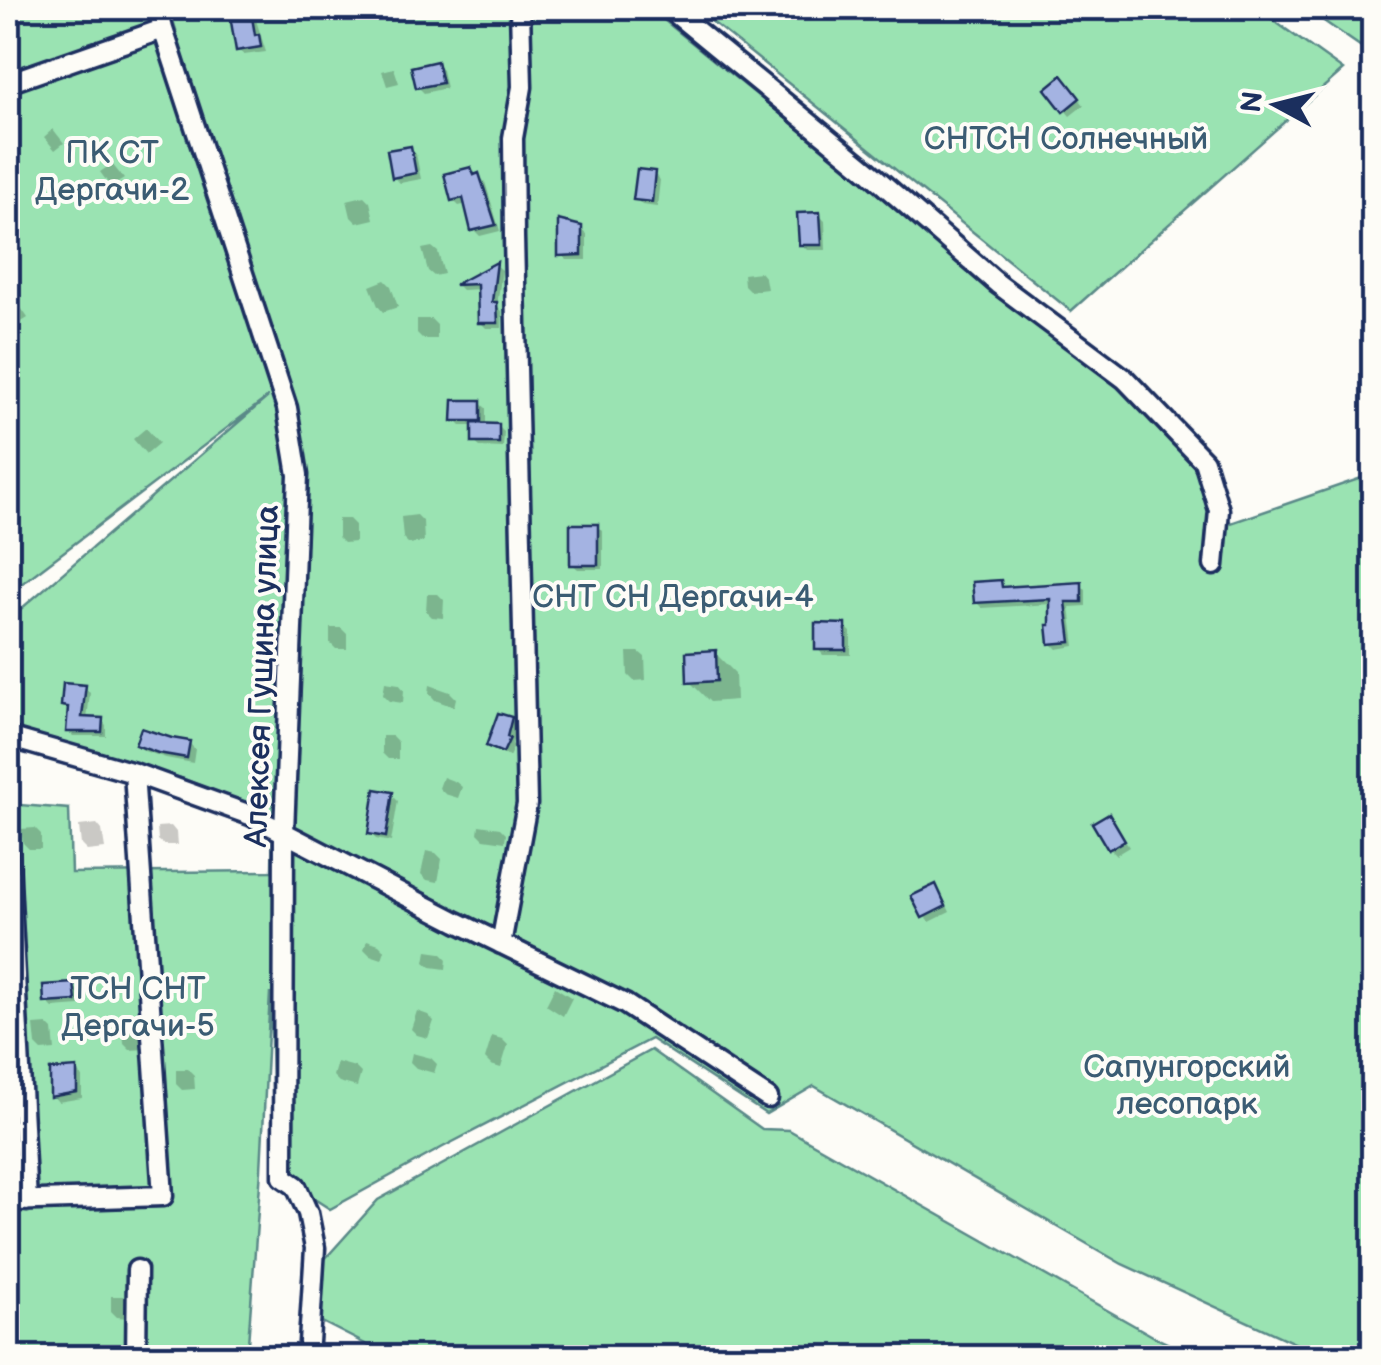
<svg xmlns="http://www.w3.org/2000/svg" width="1381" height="1365" font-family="'Balsamiq Sans',sans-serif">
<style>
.green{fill:#9ae3b2;stroke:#5a8988;stroke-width:2.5}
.shadow{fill:#0003}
.building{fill:#a4b3e2;stroke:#1b2f5e;stroke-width:2.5}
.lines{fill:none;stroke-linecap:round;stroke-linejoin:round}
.minor-casing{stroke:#1b2f5e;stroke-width:25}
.minor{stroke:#fdfcf7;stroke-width:18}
.labels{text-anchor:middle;stroke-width:8;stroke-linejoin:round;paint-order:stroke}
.park-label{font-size:32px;fill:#3b5c73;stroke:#fdfcf7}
.street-label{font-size:32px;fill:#1b2f5e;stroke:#fdfcf7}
</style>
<rect width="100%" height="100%" fill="#fdfcf7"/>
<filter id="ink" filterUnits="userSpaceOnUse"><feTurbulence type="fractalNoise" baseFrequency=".01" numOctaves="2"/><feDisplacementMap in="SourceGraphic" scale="20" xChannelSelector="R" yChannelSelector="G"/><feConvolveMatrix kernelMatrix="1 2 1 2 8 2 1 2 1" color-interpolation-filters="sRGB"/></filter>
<g filter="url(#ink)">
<!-- green -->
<path class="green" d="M8,8H166L170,23L8,81Z
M169,8H649L1119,387L1195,464L1231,523L1373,474V1357H1325L1122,1264L814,1086L766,1114L651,1039L443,1147L330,1209L274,1173L270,993L261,1170L247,1357H8V804L69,809L71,873L272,871L273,815L184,779L8,730V620L268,397L8,594V90L62,74L146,39L176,30Z
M695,8H1256L1343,70L1071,311Z
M1305,8H1373V55Z
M651,1050L762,1129L789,1130L1158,1339L1197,1357H391L320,1321L316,1269L378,1200Z"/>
<!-- shadow -->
<path class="shadow" d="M250,14L256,20L266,52L244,55L238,50Z
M436,64L442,70L446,88L424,93L418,87Z
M394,68L399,83L387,86L382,71Z
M1068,84L1084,105L1070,116L1065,110Z
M53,129L64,143L55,150L44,137Z
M410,148L416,154L421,179L400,183L394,177Z
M112,164L124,179L111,187L100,172Z
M471,170L485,182L500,231L480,236L474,230L467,204L459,206L453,200Z
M654,174L660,180L657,207L642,205L636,199Z
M364,196L370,202L374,219L357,223L351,217L347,200Z
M819,215L825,221L826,250H807L801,244Z
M580,228L587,234V260H567L561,254Z
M432,247L438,252L444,274L434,276L428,271L422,249Z
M496,265L502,270L497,306L502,311V328H486L480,322V289L462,290L458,286Z
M760,272L765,278L767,289L750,291L744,285L743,274Z
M385,280L391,286L398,307L383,312L378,306L370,286Z
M17,302L28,318L20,323L9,307Z
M417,319H431L437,325V339H423L417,333Z
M480,403L486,408V426H498L504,432L503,448L480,447L474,442L475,426H461L455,420Z
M146,428L159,443L146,454L133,439Z
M417,515L423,521L424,542L409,544L403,538L401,517Z
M338,519H349L355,525V542L344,543L338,537Z
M597,526L603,532V569H578L572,564Z
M1000,583L1006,589L1081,585L1086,590V606L1070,607L1075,646L1057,649L1051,643L1052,604L982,608L976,602Z
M427,594H438L444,600L443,618L432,617L426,611Z
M845,626L851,632V655H823L818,649Z
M330,628H341L347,634V649H336L330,643Z
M627,652H639L645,657L646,680L634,681L628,675Z
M715,653L735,673L736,700L710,702L690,682Z
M385,682L399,684L404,690L403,703L389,701L383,695Z
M430,685L450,692L456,698L454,707L435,700L429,693Z
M85,688L90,693L87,720H102L106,725V736H73L68,731V710L63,705Z
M511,720L517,725L512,744L514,746L509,757L495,751L489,745Z
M382,736H392L398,742V759H388L382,753Z
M189,743L195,749L193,763L166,758L144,751L138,745Z
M443,777L456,782L462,787L458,798L445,794L439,788Z
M392,795L398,801L391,842L376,839L370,833Z
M1109,816L1129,847L1116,855L1110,849Z
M97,824L102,830L105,849L87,851L81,845L79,826Z
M479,825L500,828L506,834L505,842L484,839L478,833Z
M171,826L176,832L177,845H164L158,840L157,827Z
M35,828L41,834V849H29L23,843L21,829Z
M426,851L436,853L442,859L438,882L427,880L421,874Z
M935,887L941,893L950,912L930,922L924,916Z
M367,940L379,944L385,950L382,959L370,955L364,949Z
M427,951L441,953L447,959L446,969L431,967L425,962Z
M73,985L79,991L80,1006L53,1008L47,1002Z
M555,987L572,998L563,1016L546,1005Z
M417,1011L428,1015L434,1021L428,1038L417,1035L411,1029Z
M47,1024L53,1030L55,1050L42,1051L36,1045L34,1025Z
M138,1028L144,1033L145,1049L130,1050L124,1044L123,1029Z
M492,1036L502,1039L508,1045L501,1068L491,1065L485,1059Z
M412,1053L431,1058L437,1064L434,1073L416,1068L410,1062Z
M337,1062L355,1067L361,1073L357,1087L339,1082L333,1076Z
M176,1069H188L194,1075L195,1089L182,1090L176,1084Z
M76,1071L82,1077V1098L58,1102L53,1096Z
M8,1119L15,1125L16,1147H8Z
M8,1169L14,1171L15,1185L9,1184Z
M111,1296H123L129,1302V1318L117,1317L111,1311Z
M220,1342L223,1345H219V1358H202L201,1344Z
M83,1352H99L104,1358H83Z"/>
<!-- building -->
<path class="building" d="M251,11L255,35L259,34L261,47L236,51L230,16Z
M437,61L442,83L416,88L411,67Z
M1062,75L1080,98L1063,112L1045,89Z
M411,146L416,173L392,178L387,150Z
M471,167L474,175L479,173L496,225L471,231L463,198L451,201L444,174Z
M637,169L655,171L652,202L633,200Z
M820,212L822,245H799L797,213Z
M558,220L582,226V255L558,256Z
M497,262L492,302H497L498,323H478L477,284L454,285Z
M453,400H481V421H452Z
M472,423L499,424V443H472Z
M570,524H598V565H570Z
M1001,580L1002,587L1082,582V602H1066L1071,642L1049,644L1047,625H1050V599L974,603L972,582Z
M815,623L846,624V650H815Z
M716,650L717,681L687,683L686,652Z
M63,683L86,685L82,717L103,718L102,732H66L68,707L61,706Z
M498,713L512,717L507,737L510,738L503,753L486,746Z
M141,728L172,738L190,741L187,758L158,753L135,745Z
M375,789L393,792L386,837L368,834Z
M1109,813L1125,840L1108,850L1092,823Z
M936,884L946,906L922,918L911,896Z
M74,983L76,1001L44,1003L43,985Z
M77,1068V1092L50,1097V1070Z"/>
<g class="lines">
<defs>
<path id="minor" d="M158,8L163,29L287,408L298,475L284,832L283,1177L296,1186L308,1213L315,1248L308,1358
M669,8L869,172L998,284L1125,379L1204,461L1219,510L1214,565
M8,83L163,29
M8,737L134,773L250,815L457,922L625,1004L768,1098
M8,843L27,1201
M501,944L527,804L514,237L513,138L522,87L520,8
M8,1201L163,1196L134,773
M136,1358L137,1270"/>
</defs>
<!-- minor casing -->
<use href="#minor" class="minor-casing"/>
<!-- minor -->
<use href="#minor" class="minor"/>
</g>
</g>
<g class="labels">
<!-- park labels -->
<g class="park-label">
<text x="1066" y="149">СНТСН Солнечный</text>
<text x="112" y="163">ПК СТ<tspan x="112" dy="37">Дергачи-2</tspan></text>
<text x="673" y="607">СНТ СН Дергачи-4</text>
<text x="138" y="999">ТСН СНТ<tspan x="138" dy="37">Дергачи-5</tspan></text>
<text x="1187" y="1077">Сапунгорский<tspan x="1187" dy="37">лесопарк</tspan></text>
</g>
<!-- street labels -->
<g class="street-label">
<text transform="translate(261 676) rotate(-88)" y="11">Алексея Гущина улица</text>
</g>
</g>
<!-- margin -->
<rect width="1381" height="1365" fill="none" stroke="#fdfcf7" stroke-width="40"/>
<rect x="20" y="20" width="1341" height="1325" fill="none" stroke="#1b2f5e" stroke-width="4" filter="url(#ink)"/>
<!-- north arrow -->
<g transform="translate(1276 105) rotate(277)" stroke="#fdfcf7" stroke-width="8" paint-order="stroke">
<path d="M0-8L18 38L0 25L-18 38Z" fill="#1b2f5e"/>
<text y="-15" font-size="28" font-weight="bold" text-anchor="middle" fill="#1b2f5e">N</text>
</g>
</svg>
